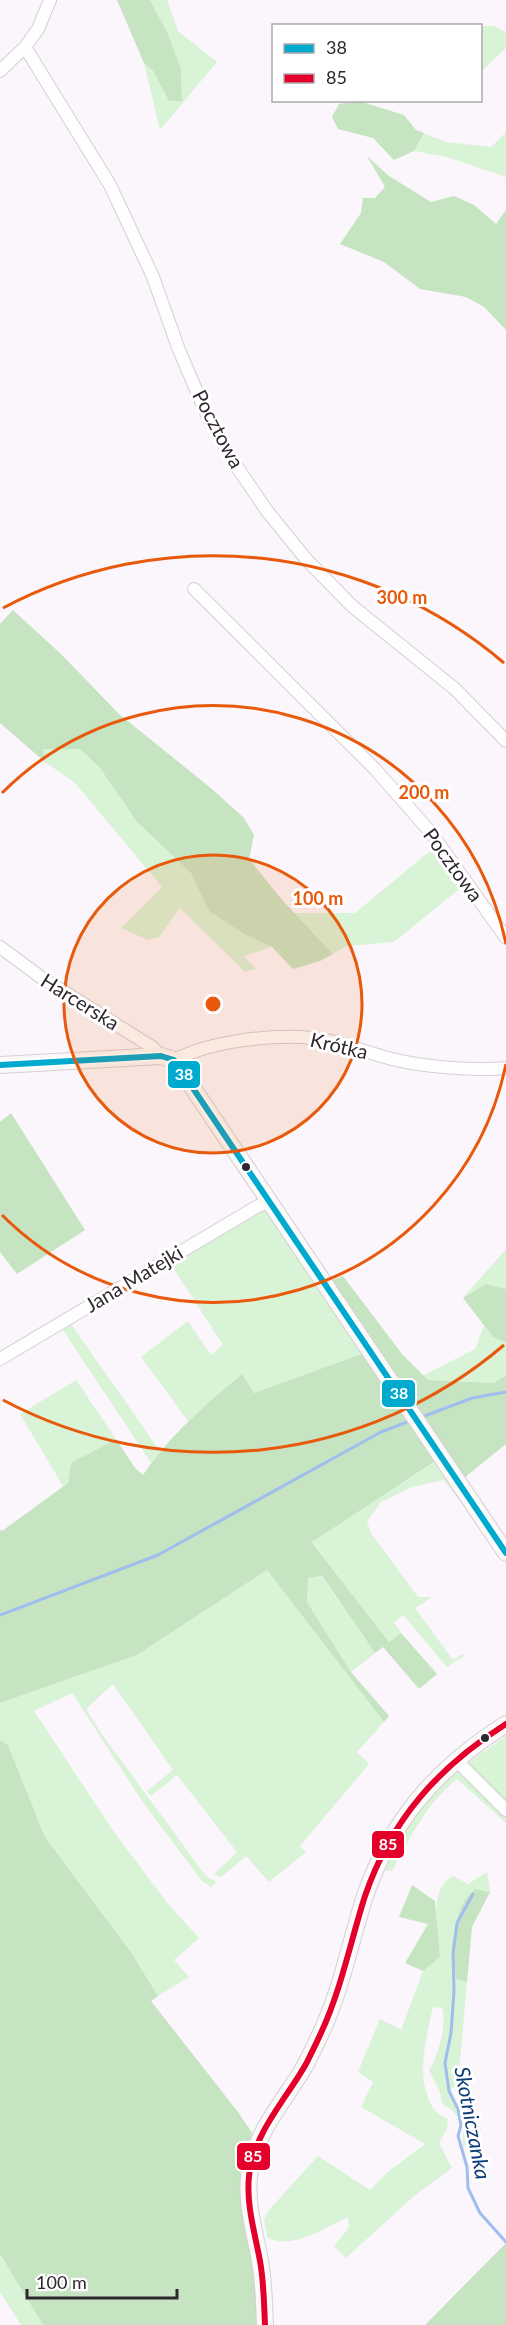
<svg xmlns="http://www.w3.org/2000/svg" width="506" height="2325" font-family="Lato,sans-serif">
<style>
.green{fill:#d9f3d6}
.forest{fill:#c6e4c2}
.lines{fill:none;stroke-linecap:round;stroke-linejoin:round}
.stream{stroke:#9fbeee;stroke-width:3}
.street-casing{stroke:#d5cfd5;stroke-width:14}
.secondary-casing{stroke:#d5cfd5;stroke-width:18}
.street{stroke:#fefefe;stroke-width:12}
.secondary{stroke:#fbf9f7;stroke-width:16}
.bus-1-casing{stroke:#fff;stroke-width:10}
.bus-2-casing{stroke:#fff;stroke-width:10}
.bus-1{stroke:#00a9ce;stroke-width:6}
.bus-2{stroke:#e4002b;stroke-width:6}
.ring{fill:none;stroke:#e8590c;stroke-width:3}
.bus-dot{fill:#2f272f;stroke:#fff;stroke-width:2}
.labels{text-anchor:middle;stroke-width:6;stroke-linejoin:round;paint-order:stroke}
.street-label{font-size:20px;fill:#2f272f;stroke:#fff}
.water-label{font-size:21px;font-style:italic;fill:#0f3d78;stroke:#fff}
.centre{fill:#e8590c;stroke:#fff;stroke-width:3}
.ring-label{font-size:18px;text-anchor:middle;font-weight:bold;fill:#e8590c;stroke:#fff;stroke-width:6;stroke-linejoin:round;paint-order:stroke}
.line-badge{stroke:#fff;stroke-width:2}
.badge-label{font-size:16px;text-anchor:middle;font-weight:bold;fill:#fff}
</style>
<rect width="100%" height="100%" fill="#fbf6fb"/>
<!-- green -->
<path class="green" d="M150,0H167L178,31L217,62L160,130L144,63L153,71L169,101L182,100L181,69L168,34Z
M481,26H493L506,32V48L481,72Z
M506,132V177L447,157L414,151L424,133L446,142L491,147Z
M42,749H80L100,768L137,822L191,873L209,911L244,934L272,947L244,956L256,969L245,972L180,908L159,937L148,940L121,928L162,887L75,783L45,762Z
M435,847L463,886L394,942L347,946L333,954L294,913H355Z
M260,1210H268L364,1353L254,1393L241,1374L188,1421L141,1357L188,1321L211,1355L223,1345L170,1263Z
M506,1249V1289L486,1284L463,1298Z
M71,1324L160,1451L151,1463L63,1330Z
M484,1326L493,1337L506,1343V1376L493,1383L428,1380L424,1375L475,1349Z
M76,1380L116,1439L71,1463L68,1483L63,1486L20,1414Z
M438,1460L500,1554L444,1480L412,1487L381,1502L367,1522L371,1533L418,1597H432L415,1608L453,1660L462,1654L464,1656L447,1667L403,1615L394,1622L401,1633L389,1642L312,1541Z
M267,1570L384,1722L357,1752L369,1764L300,1846L306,1852L269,1882L246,1856L221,1877L213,1875L237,1852L177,1775L151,1796L147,1791L173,1770L113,1684L86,1709L103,1736L206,1876L216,1882L211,1887L202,1881L142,1801L72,1693L34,1711L116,1835L169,1905L199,1938L174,1960L189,1977L158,1996L131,1952L45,1837L8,1745L0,1740V1703L137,1655Z
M321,1576L375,1653L351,1672L307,1602L308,1578Z
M506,1736V1805L465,1765Z
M459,1768L506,1816V1823L457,1779C427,1803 410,1837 392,1871L383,1870L406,1825L436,1783Z
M487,1872L490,1892L475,1889C468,1912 447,1957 457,1979L467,1982L458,2085L451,2089L453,2101L470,2115L481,2129L463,2148V2123L452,2110L442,2104L440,2092L429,2071C438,2054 447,2027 442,2008L433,2007C426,2038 415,2079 433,2108C436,2113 443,2116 448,2119L447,2128L439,2143L452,2168L414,2196L346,2258L334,2246L349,2227L348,2217C324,2228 292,2251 267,2237L264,2220L268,2211L318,2156L370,2190L389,2171L425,2144L361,2107L373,2082L358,2072L380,2019L401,2030L423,1971L440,1957C438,1935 428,1887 453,1876L468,1884Z
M0,2254L43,2325H21L0,2292Z"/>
<!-- forest -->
<path class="forest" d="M117,0H150L168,34L181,69L182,101H169L153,71L144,63Z
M359,101L404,115L416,130L424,133L414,151L394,160L373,138L338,129L332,117L339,104Z
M367,156L389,176L431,202L454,196L474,205L496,224L506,210V330L484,307L466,297L420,289L384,262L340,244L361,213L363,198H375L385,187Z
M13,610L62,655L119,714L212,789L244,818L254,835L249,859L283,901L333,954L320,961L293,969L272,947L244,934L209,911L191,873L137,822L100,768L80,749H43L45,762L0,723V624Z
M11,1113L85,1230L17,1274L0,1252V1122Z
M343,1276L402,1354L428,1380L493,1383L506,1376V1444L464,1478L329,1281Z
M486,1284L506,1289V1343L493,1337L463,1298Z
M364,1353L434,1462L312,1542L389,1642L401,1633L437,1674L419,1689L383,1647L375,1653L322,1576L308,1578L307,1602L351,1672L389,1716L384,1722L267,1570L137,1655L0,1703V1530L2,1531L68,1483L71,1463L116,1439L135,1468L143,1475C170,1435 205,1405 242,1374L254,1393Z
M0,1740L8,1745L45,1837L131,1952L158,1996L151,2001L238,2112L252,2133L240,2175L249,2223L259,2325H43L0,2254Z
M412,1885L435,1901L440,1957L423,1971L405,1963L428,1924L399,1917Z
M475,1889L490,1892L472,1927L467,1982L457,1979C450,1963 454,1919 463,1904C465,1898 471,1894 475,1889Z
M506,2243V2325H425L503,2246Z"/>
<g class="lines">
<!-- stream -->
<path class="stream" d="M422,1417L472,1398L506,1392
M0,1615L158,1555L381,1432L410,1421
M473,1894L457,1923L453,1953L454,1991L451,2033L445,2063L449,2091L458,2109L461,2125L458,2136L467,2167L468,2188L480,2213L506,2242"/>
<defs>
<path id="street" d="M50,0L38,29L25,47L110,185L153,277L179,350L207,415L237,467L267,511L306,559L352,606L455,689L506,741
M0,71L25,47
M194,589L375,769L432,834L506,938
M0,947L42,978L152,1047L161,1056
M174,1060C212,1041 271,1034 313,1038C338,1040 367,1053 392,1059C424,1067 474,1071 506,1068
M0,1359L258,1206L270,1201
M456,1760L506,1810"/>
<path id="secondary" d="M0,1065L161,1056L174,1060L506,1553
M265,2325C264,2304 264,2283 260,2261C255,2233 246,2205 249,2176C254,2132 285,2101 306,2064C311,2054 316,2044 320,2035C341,1991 350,1943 365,1896C391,1820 438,1767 506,1724"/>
</defs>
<!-- street casing -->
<use href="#street" class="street-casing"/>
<!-- secondary casing -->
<use href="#secondary" class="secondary-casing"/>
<!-- street -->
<use href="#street" class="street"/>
<!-- secondary -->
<use href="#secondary" class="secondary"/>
<defs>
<path id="bus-1" d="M0,1065L161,1056L174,1060L506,1553"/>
<path id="bus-2" d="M265,2325C264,2304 264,2283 260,2261C255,2233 246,2205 249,2176C254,2132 285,2101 306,2064C311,2054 316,2044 320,2035C341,1991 350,1943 365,1896C391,1820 438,1767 506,1724"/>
</defs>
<!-- bus-1 casing -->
<use href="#bus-1" class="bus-1-casing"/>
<!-- bus-2 casing -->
<use href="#bus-2" class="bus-2-casing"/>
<!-- bus-1 -->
<use href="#bus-1" class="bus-1"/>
<!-- bus-2 -->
<use href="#bus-2" class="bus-2"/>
</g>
<!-- distance rings -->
<circle cx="213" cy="1004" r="149" fill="#e8590c" fill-opacity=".12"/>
<g class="ring">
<circle cx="213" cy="1004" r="149"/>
<path d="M506 1064A299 299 0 0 1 2 1215M2 793A299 299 0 0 1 506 944"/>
<path d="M504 1345A448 448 0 0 1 3 1400M3 608A448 448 0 0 1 504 663"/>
</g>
<!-- markers -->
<g class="bus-dot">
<circle cx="246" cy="1167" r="5"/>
<circle cx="485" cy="1738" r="5"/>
</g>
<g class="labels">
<!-- street labels -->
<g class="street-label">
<text transform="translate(218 429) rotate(62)" y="7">Pocztowa</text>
<text transform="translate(453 865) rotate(54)" y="7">Pocztowa</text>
<text transform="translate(80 1002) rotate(32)" y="7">Harcerska</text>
<text transform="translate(339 1046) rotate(13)" y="7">Krótka</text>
<text transform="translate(134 1279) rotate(-31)" y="7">Jana Matejki</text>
</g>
<!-- water labels -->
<g class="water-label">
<text transform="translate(472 2123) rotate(79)" y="7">Skotniczanka</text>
</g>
</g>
<circle cx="213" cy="1004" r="9" class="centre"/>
<g class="ring-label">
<text x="402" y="604">300 m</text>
<text x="424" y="799">200 m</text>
<text x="318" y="905">100 m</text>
</g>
<g class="line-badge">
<rect x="167" y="1060" width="34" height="29" rx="6" fill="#00a9ce"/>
<rect x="381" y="1379" width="35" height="29" rx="6" fill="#00a9ce"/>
<rect x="371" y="1830" width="34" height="29" rx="6" fill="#e4002b"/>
<rect x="236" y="2142" width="35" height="29" rx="6" fill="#e4002b"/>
</g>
<g class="badge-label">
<text x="184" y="1080">38</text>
<text x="399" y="1399">38</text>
<text x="388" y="1850">85</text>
<text x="253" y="2162">85</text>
</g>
<!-- legend -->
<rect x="272" y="24" width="210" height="78" fill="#ffffff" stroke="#aca9ac" stroke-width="1.5"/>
<rect x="284" y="44" width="30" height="9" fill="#00a9ce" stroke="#aca9ac" stroke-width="1.5"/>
<text x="326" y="54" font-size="18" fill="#2f272f">38</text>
<rect x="284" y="74" width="30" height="9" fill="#e4002b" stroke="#aca9ac" stroke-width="1.5"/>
<text x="326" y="84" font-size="18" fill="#2f272f">85</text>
<!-- scale -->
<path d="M27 2289v9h150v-9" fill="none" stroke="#2f272f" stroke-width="3"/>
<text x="36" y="2289" font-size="18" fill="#2f272f" stroke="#ffffff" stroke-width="4.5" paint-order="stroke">100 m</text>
</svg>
